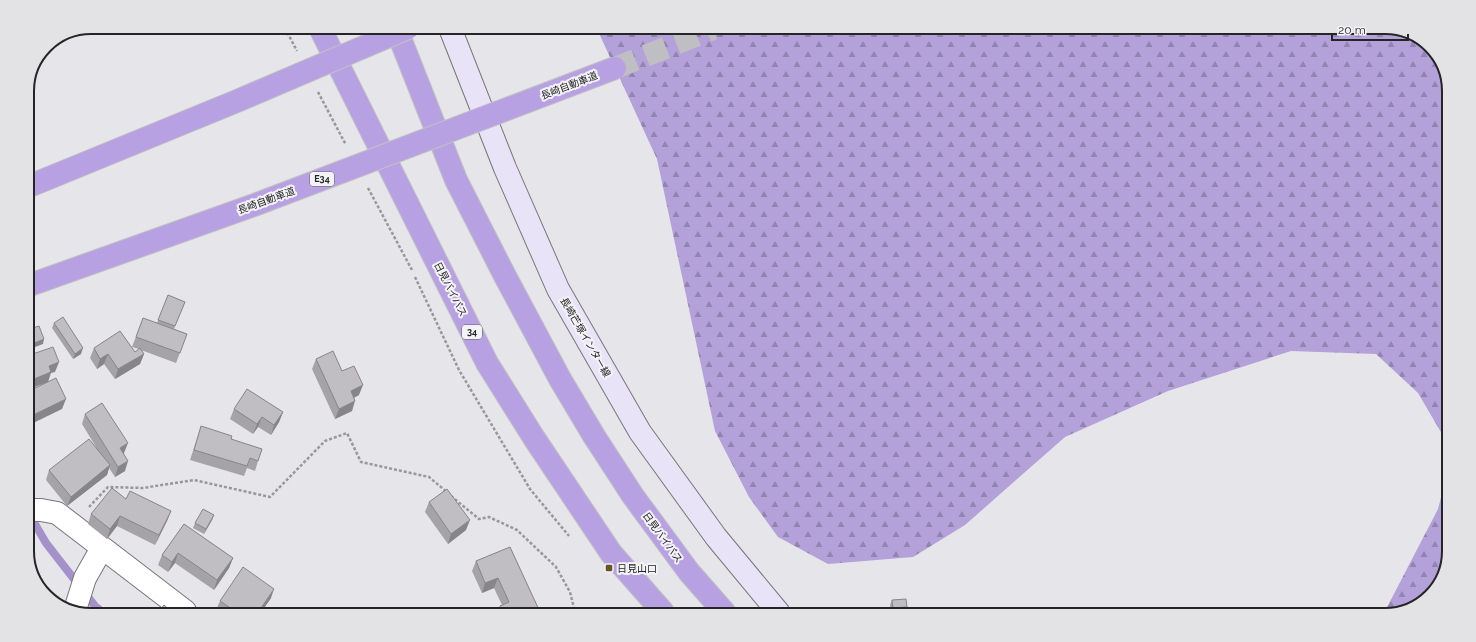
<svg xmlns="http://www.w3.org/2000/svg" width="1476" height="642" font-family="Raleway,'Noto Sans JP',sans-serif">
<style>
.forest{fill:url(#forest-firs)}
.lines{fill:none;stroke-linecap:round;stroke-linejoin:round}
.stream{stroke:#a491c9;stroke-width:8}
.highway-tunnel{stroke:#bfbec2;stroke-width:22;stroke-dasharray:22 11;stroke-linecap:butt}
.street-casing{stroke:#77767a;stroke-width:24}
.secondary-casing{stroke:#77767a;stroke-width:24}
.highway-casing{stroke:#c2c2c2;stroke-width:24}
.path{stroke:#98979a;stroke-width:2.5;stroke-dasharray:3 2;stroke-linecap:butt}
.street{stroke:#fff;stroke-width:22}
.secondary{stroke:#e9e3f7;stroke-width:22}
.highway{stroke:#b7a1e3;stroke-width:22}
.highway-bridge-casing{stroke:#c2c2c2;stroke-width:24;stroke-linecap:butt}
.highway-bridge{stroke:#b7a1e3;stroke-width:22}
.wall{fill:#a5a3a8}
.shaded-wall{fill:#868588}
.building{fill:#c0bec3;stroke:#868588}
.poi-dot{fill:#675523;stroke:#f3f2f6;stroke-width:1.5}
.labels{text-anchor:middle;stroke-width:4;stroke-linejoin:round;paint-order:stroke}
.shield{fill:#f3f2f6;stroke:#636264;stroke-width:1}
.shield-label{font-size:9px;font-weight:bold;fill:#252426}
.street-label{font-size:10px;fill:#252426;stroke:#f3f2f6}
.poi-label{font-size:10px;fill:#252426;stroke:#f3f2f6;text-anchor:start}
.rim{fill:none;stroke:#252426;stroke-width:2}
</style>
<defs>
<pattern id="forest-firs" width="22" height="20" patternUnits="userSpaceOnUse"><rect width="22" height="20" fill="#b4a1da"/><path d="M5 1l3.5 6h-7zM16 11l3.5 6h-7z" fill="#9283b1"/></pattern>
</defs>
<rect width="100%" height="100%" fill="#e6e5e9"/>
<!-- forest -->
<path class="forest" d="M597,29L1409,32L1436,52L1449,87L1445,439L1418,393L1376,354L1291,351L1168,391L1065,437L965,525L913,557L828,564L778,537L749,497L715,431L657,159Z
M1445,482L1444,575L1421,604L1383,615L1438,509Z"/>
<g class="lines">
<!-- stream -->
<path class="stream" d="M42,55L50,44
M28,512L46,543L95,606L100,610"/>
<!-- highway-tunnel -->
<path class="highway-tunnel" d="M615,68L713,29"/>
<defs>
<path id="street" d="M27,510H41L57,513L185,611
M75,610L85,578L102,548"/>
<path id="secondary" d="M450,28L505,168L558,289L640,432L716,537L779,613"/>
<path id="highway" d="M320,28L487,363L534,438L611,553L663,612
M396,28L456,180L505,276L560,379L594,436L633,496L689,572L725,613"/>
</defs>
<!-- street casing -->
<use href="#street" class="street-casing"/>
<!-- secondary casing -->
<use href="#secondary" class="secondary-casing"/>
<!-- highway casing -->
<use href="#highway" class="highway-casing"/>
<!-- path -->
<path class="path" d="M285,28L297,51
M318,92L346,145
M368,188L412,270
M415,277L459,370L530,489L569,536
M451,496L479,519L489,517L517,530L556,567L570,592L575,612
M89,507L108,487L143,488L194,480L270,497L325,441L347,433L361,462L429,477L448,493"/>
<!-- street -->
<use href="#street" class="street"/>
<!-- secondary -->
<use href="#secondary" class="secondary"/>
<!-- highway -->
<use href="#highway" class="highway"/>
<defs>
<path id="highway-bridge" d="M27,187L237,101L408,28
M27,286L257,204L615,68"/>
</defs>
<!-- highway-bridge casing -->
<use href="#highway-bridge" class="highway-bridge-casing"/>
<!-- highway-bridge -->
<use href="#highway-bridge" class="highway-bridge"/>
</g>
<!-- wall -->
<path class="wall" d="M168,295L185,302L174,329L187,334L176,363L141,350L144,354L140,364L115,379L104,364L97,369L90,358L94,348L135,352L139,349L132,347L143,318L157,323Z
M54,323L81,354L73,359L52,328Z
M316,359L342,371L359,395L354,398L352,411L335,419L312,369Z
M234,409L283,412L279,422L271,435L258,427L253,434L230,419Z
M85,414L124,453L125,471L115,477L109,468L107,475L67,506L46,480L49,470L96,447L82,424Z
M201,426L231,439L258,461L255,471L247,468L244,476L190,460Z
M126,499L171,511L167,521L155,545L117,526L107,539L88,524L91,514Z
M429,502L466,530L448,544L425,512Z
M214,515L212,520L204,534L193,528L195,523Z
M184,524L233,558L229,568L214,590L175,563L168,572L158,565L162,555Z
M510,547L540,612H497L500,606L502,605L494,588L482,593L472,571L476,561Z
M271,598L262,611L216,610L220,601Z
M892,600L905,612L891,613L890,605Z"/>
<!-- shaded-wall -->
<path class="shaded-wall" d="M44,339L43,344L27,350V346Z
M83,348L81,354L73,359L75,354Z
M108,354L104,364L97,369L100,359Z
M144,354L140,364L115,379L118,369Z
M59,362L55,372L51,373L48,382L27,390V382L49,366Z
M363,385L359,395L347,401L351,391Z
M66,399L62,409L27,426V418Z
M355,401L352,411L335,419L339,409Z
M283,412L279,422L271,435L274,425Z
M262,417L258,427L253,434L257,424Z
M128,443L124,453L117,458L120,448Z
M128,461L125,471L115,477L118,467Z
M110,465L107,475L67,506L71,497Z
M171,511L167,521L155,545L159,535Z
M214,515L212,520L204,534L206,529Z
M120,516L117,526L107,539L110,529Z
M470,520L466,530L448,544L451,534Z
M178,553L175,563L168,572L172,562Z
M233,558L229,568L214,590L217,580Z
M498,578L494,588L482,593L485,583Z
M274,589L271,598L262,611H259Z
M907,607L905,612L891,613L893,608Z"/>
<!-- building -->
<path class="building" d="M168,295L185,302L175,326L158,320Z
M63,317L83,348L75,354L54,323Z
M143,318L187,334L180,353L136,337Z
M39,326L44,339L27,346V330Z
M120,331L135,352L140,348L144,354L118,369L108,354L100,359L94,348Z
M53,347L59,362L49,366L51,372L27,382V356Z
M333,351L342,371L354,366L363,385L351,391L355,401L339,409L316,359Z
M56,378L66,399L27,418V392Z
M247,389L283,412L274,425L262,417L257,424L234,409Z
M102,403L128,443L120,448L128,461L118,467L85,414Z
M201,426L232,436L231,439L262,449L258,461L250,458L247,466L194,450Z
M89,439L110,465L71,497L49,470Z
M112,488L126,499L130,491L171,511L159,535L120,516L110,529L91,514Z
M447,489L470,520L451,534L429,502Z
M203,509L214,515L206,529L195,523Z
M184,524L233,558L217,580L178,553L172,562L162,555Z
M510,547L540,612H502L500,606L509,602L498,578L485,583L476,561Z
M243,567L274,589L259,611H235L220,601Z
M906,599L907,607L893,608L892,600Z
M164,605L171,611H159Z"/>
<!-- markers -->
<rect class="poi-dot" x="605" y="564" width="8" height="8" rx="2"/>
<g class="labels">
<!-- shield labels -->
<g class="shield">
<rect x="310" y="172" width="24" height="14" rx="3"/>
<rect x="462" y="325" width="20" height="14" rx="3"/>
</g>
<g class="shield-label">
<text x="322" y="182">E34</text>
<text x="472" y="335">34</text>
</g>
<!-- street labels -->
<g class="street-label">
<text transform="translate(569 85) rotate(-21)" y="4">長崎自動車道</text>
<text transform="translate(266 200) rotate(-20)" y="4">長崎自動車道</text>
<text transform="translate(451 289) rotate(63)" y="4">日見バイパス</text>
<text transform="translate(586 337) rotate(60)" y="4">長崎芒塚インター線</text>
<text transform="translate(663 537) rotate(54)" y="4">日見バイパス</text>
</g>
<!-- poi labels -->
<g class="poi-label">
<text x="617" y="572">日見山口</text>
</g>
</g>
<!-- crop -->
<path d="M0 0H1476V642H0ZM91 34H1385A57 57 0 0 1 1442 91V551A57 57 0 0 1 1385 608H91A57 57 0 0 1 34 551V91A57 57 0 0 1 91 34Z" fill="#e3e2e5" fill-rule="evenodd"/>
<path class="rim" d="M91 34H1385A57 57 0 0 1 1442 91V551A57 57 0 0 1 1385 608H91A57 57 0 0 1 34 551V91A57 57 0 0 1 91 34Z"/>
<!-- scale -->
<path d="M1332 34v6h76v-6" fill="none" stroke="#252426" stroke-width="2"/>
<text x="1338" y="34" font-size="12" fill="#252426" stroke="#f3f2f6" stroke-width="3" paint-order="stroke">20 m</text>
</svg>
